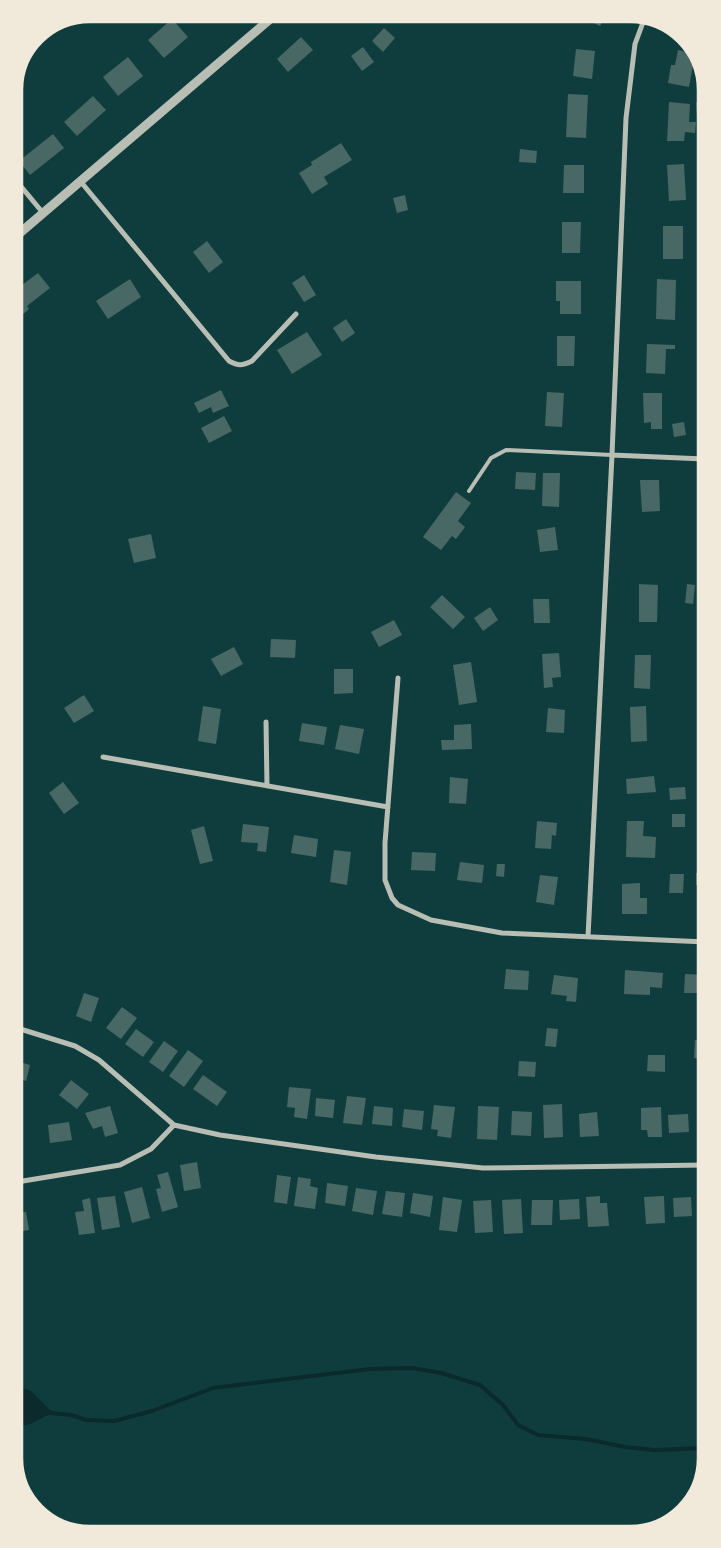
<svg xmlns="http://www.w3.org/2000/svg" width="721" height="1548" font-family="'Space Grotesk',sans-serif">
<style>
.water{fill:#0a2a2b}
.lines{fill:none;stroke-linecap:round;stroke-linejoin:round}
.stream{stroke:#0a2a2b;stroke-width:4}
.building{fill:#486865}
.service{stroke:#b8beb3;stroke-width:4}
.minor{stroke:#b8beb3;stroke-width:5}
.tertiary{stroke:#b8beb3;stroke-width:9}
.rim{fill:none;stroke:#f1e9da;stroke-width:2.5}
</style>
<rect width="100%" height="100%" fill="#0f3d3e"/>
<!-- water -->
<path class="water" d="M18,1386L31,1391L54,1414C39,1416 37,1425 18,1426Z"/>
<g class="lines">
<!-- stream -->
<path class="stream" d="M51,1413L71,1415L86,1420L114,1421L152,1411L213,1388L370,1369L412,1368L441,1373L480,1385L503,1405L518,1425L538,1435L586,1439L625,1447L654,1450L707,1448"/>
</g>
<!-- building -->
<path class="building" d="M585,14H606L600,26L583,18Z
M172,19L188,37L164,58L148,40Z
M384,28L395,38L383,52L372,41Z
M301,37L313,50L288,72L277,59Z
M363,47L374,62L362,71L351,56Z
M576,49L595,51L592,79L573,76Z
M678,50L695,54L689,87L668,83L671,65H675Z
M128,57L143,76L118,96L103,77Z
M568,94L588,95L586,138L566,137Z
M93,96L106,110L77,136L64,122Z
M669,102L690,104L689,122H696L695,133L685,132L684,141H667Z
M696,102H703V116H697Z
M53,134L64,148L30,175L19,161Z
M341,143L352,160L324,177L328,184L312,194L299,173L312,165L311,162Z
M520,149L537,151L536,163L519,162Z
M700,159H703V193H698Z
M684,164L686,200L669,201L667,165Z
M564,165H584V193H563Z
M405,195L408,210L397,213L393,198Z
M699,218H704V243H699Z
M562,222H581L580,253H562Z
M663,226H683V259H663Z
M207,241L223,262L209,273L193,252Z
M38,273L50,288L27,306L29,309L20,317L15,310L14,291Z
M304,275L316,295L304,302L292,283Z
M130,279L141,297L108,319L96,301Z
M657,279L676,280L675,320L656,319Z
M556,281H581V314H560V301H556Z
M346,319L355,333L342,342L333,328Z
M307,332L322,355L292,374L277,350Z
M557,336H575L574,366H557Z
M647,344L675,345V349H666L665,374L646,373Z
M221,390L229,406L213,413L211,407L199,413L194,403Z
M547,392L564,393L562,427L545,426Z
M643,393H662V429H651V422L644,423Z
M224,416L232,431L209,443L201,428Z
M684,422L686,435L674,437L672,424Z
M516,472L536,473L535,490L515,489Z
M543,473H560L559,507L542,506Z
M640,480H659L660,511L642,512Z
M456,492L471,503L458,521L465,527L456,539L452,536L441,550L423,537Z
M555,527L558,550L540,552L537,530Z
M151,534L156,558L134,563L128,539Z
M639,584L658,585L657,622H639Z
M687,584L695,585L693,604L685,603Z
M442,595L465,617L453,629L430,607Z
M533,599H549L550,623H534Z
M490,607L498,620L483,631L474,618Z
M394,620L402,635L379,647L371,632Z
M271,639L296,640L295,658L270,657Z
M234,647L243,664L221,676L211,659Z
M559,653L561,677L552,678L553,687L544,688L542,654Z
M635,655H651L650,689L634,688Z
M471,662L477,702L459,705L453,665Z
M334,669H353V693L334,694Z
M84,695L94,711L74,723L64,708Z
M203,706L221,709L216,744L198,741Z
M646,706L647,741L631,742L630,707Z
M548,708L565,710L564,733L546,732Z
M302,723L327,727L324,745L299,741Z
M471,724L472,749L442,750L441,740H454V725Z
M340,725L364,729L359,754L335,749Z
M654,776L656,792L627,794L626,779Z
M450,777L468,779L466,804L449,803Z
M63,782L79,803L64,814L49,793Z
M685,787L686,799L670,800L669,788Z
M672,814H685V827H672Z
M537,821L557,823L556,836L552,835L551,849L535,848Z
M627,821H644L643,836L656,837L655,858L626,857Z
M243,824L269,827L266,852L257,851L258,843L241,842Z
M204,826L213,861L200,864L191,830Z
M294,835L318,839L316,857L291,853Z
M334,850L351,852L347,885L330,882Z
M412,852L436,853L435,871L411,870Z
M460,862L484,865L482,883L457,880Z
M497,864H505L504,877L496,876Z
M696,873H706V885H696Z
M670,874H684L683,893H669Z
M540,875L558,877L554,905L536,902Z
M640,883V898H647V914H622V884Z
M506,969L529,971L528,990L504,989Z
M625,970L663,973L662,988L650,987V995L624,994Z
M685,974L706,975V1002H700L701,993H684Z
M554,975L578,978L576,1002L566,1001L567,996L551,994Z
M84,993L99,998L91,1022L76,1016Z
M122,1007L137,1018L121,1039L106,1028Z
M547,1028L558,1029L556,1047L545,1046Z
M136,1029L154,1042L143,1057L125,1044Z
M695,1040L706,1041V1059L694,1058Z
M164,1041L178,1051L163,1072L149,1062Z
M188,1050L203,1061L184,1087L169,1076Z
M648,1055H665V1072L647,1071Z
M17,1061L30,1065L26,1081L17,1078Z
M519,1061L536,1062L535,1077L518,1076Z
M203,1075L227,1092L217,1106L193,1089Z
M71,1080L89,1094L77,1109L59,1095Z
M289,1087L311,1089L307,1119L294,1117L295,1108L287,1107Z
M347,1096L366,1098L362,1125L343,1123Z
M316,1098L335,1100L333,1118L315,1116Z
M562,1104L563,1137L544,1138L543,1105Z
M434,1105L455,1107L451,1138L437,1136L438,1130L431,1129Z
M110,1106L118,1133L105,1137L102,1126L93,1129L85,1113Z
M374,1106L393,1108L392,1126L372,1124Z
M478,1106L499,1107L497,1140L477,1139Z
M661,1107L662,1137H648L647,1130H641V1108Z
M404,1109L424,1111L422,1130L402,1127Z
M512,1111L532,1112L531,1136L511,1135Z
M597,1112L599,1136L580,1137L579,1114Z
M688,1114L689,1132L669,1133L668,1115Z
M697,1114H706V1132H698Z
M69,1122L72,1140L50,1143L48,1125Z
M197,1162L201,1188L184,1191L180,1165Z
M168,1172L178,1207L162,1212L156,1189L161,1188L157,1175Z
M277,1175L291,1177L287,1204L274,1202Z
M298,1177L311,1179L310,1186L318,1188L315,1209L294,1206Z
M327,1183L348,1186L345,1206L325,1203Z
M142,1187L150,1218L132,1223L124,1192Z
M356,1188L377,1191L373,1215L352,1211Z
M386,1191L405,1193L402,1217L382,1214Z
M413,1193L433,1196L430,1217L410,1213Z
M115,1196L120,1227L102,1230L97,1198Z
M600,1196V1203H607L609,1226L588,1227L586,1197Z
M664,1196L665,1223L646,1224L644,1197Z
M706,1196L707,1223H703L702,1197Z
M443,1197L462,1200L457,1232L439,1230Z
M691,1197L692,1216L674,1217L673,1198Z
M90,1198L95,1233L79,1235L75,1212L84,1211L82,1200Z
M521,1199L523,1233L504,1234L502,1200Z
M579,1199L580,1219L560,1220L559,1200Z
M491,1200L493,1232L475,1233L473,1201Z
M532,1200H553L552,1225H531Z
M26,1212L29,1230L17,1232V1213Z"/>
<g class="lines">
<!-- service -->
<path class="service" d="M469,491L491,458L506,450L612,455"/>
<!-- minor -->
<path class="minor" d="M14,178L43,213
M81,182L229,361C238,366 242,366 252,361L296,314
M612,455L704,459
M398,678L385,843V880L392,898L398,905L431,920L502,933L706,942
M266,722L267,786
M103,757L388,807
M588,937L612,455L626,118L635,44L645,17
M17,1028L75,1046L99,1060L174,1125L220,1135L376,1157L483,1168L706,1165
M17,1182L120,1165L151,1149L174,1125"/>
<!-- tertiary -->
<path class="tertiary" d="M14,238L276,14"/>
</g>
<!-- crop -->
<path d="M0 0H721V1548H0ZM90 22H630A68 68 0 0 1 698 90V1458A68 68 0 0 1 630 1526H90A68 68 0 0 1 22 1458V90A68 68 0 0 1 90 22Z" fill="#f1e9da" fill-rule="evenodd"/>
<path class="rim" d="M90 22H630A68 68 0 0 1 698 90V1458A68 68 0 0 1 630 1526H90A68 68 0 0 1 22 1458V90A68 68 0 0 1 90 22Z"/>
</svg>
